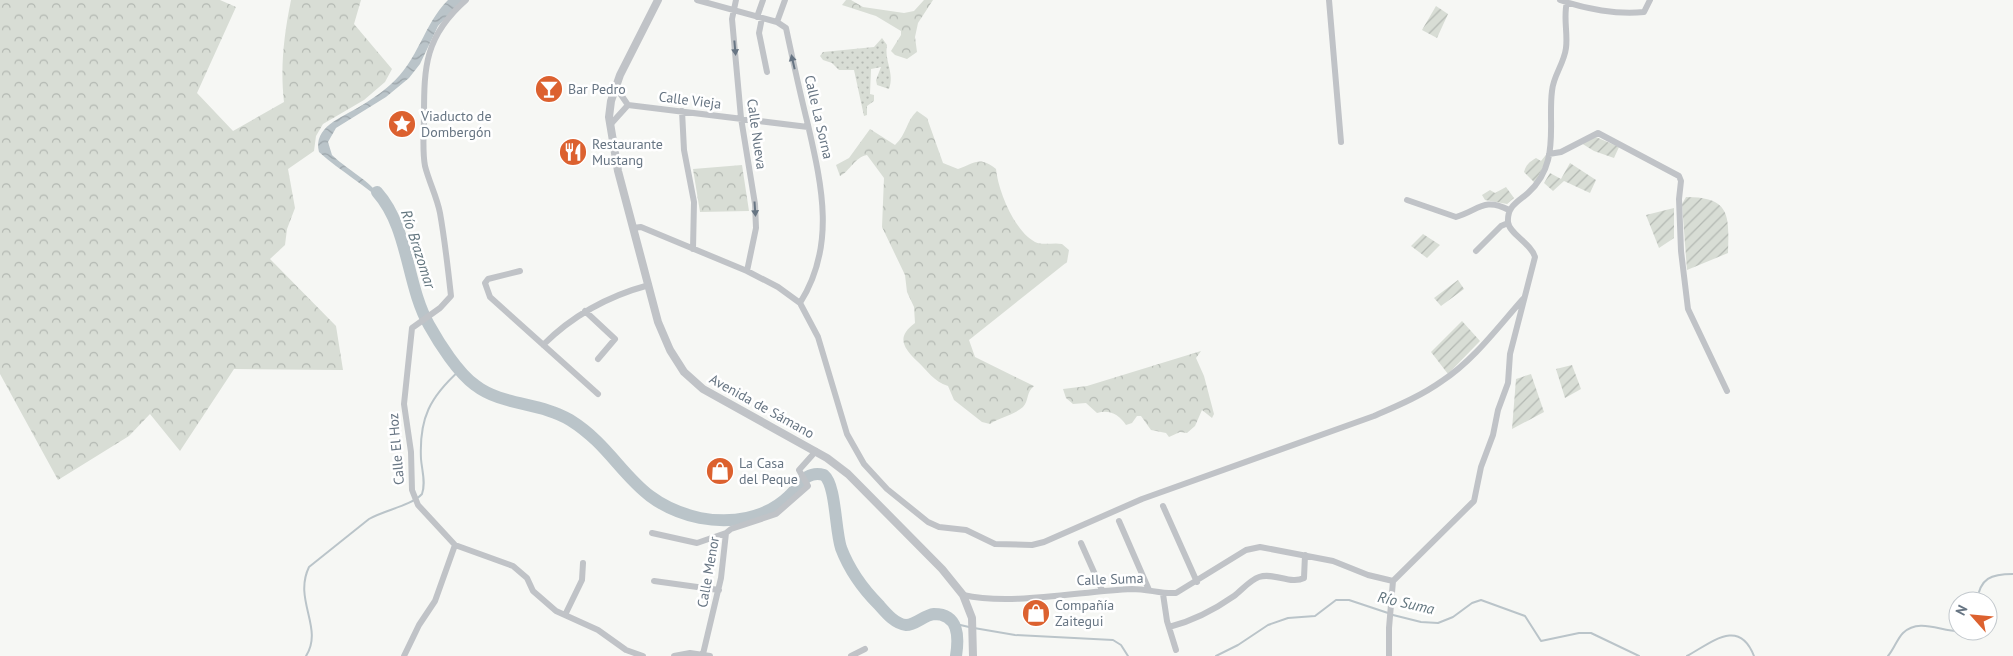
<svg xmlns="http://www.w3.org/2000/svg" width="2013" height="656" font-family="'PT Sans',sans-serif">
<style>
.grass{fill:url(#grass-dots)}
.forest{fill:url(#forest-crowns)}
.garden{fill:url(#garden-furrows)}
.water{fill:url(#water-waves)}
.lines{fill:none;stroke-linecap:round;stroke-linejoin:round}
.stream{stroke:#bac4c9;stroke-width:2}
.river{stroke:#bac4c9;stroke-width:12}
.minor{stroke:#c0c3c7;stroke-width:6}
.tertiary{stroke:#c0c3c7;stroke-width:8}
.oneway{fill:#677583}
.labels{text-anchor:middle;stroke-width:5;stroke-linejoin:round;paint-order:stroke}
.poi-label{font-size:14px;fill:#677583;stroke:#fff;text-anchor:start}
.street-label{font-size:14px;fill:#677583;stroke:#fff}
.water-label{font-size:15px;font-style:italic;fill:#63767f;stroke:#fff}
</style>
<defs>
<pattern id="grass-dots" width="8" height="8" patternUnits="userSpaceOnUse" patternTransform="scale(1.25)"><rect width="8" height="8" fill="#d8ddd5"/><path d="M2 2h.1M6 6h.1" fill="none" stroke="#b3b8b2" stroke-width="1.8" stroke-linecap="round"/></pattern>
<pattern id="forest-crowns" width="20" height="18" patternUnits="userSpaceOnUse" patternTransform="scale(1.25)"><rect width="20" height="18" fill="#d8ddd5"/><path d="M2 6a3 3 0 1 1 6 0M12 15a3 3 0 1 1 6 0" fill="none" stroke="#b3b8b2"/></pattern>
<pattern id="garden-furrows" width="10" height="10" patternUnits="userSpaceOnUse" patternTransform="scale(1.25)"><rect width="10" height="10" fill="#d8ddd5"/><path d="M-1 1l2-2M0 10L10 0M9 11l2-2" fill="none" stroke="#b3b8b2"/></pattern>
<pattern id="water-waves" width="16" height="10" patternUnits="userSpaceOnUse" patternTransform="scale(1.25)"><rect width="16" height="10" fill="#bac4c9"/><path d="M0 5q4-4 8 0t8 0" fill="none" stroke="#9ba4a9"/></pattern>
</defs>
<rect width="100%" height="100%" fill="#f6f7f4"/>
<!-- grass -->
<path class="grass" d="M882,38L887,45C884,61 895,73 889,89L877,85L876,80L881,67L871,69L870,94L874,95V101L867,106V115L864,116L854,70H839L832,63L823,60L820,56L823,52L874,47Z"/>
<!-- forest -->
<path class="forest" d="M0,0H220L236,7L197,93L233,131L284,102C280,67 284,35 291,0H361L354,24L392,69L385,82L364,100L323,124L316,136L314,151L288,169L295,208L287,229L285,245L270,259L336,326L343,370L234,369L180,451L150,414L129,436L58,480L0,374Z
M846,0H851L863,7L904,13L914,11L924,0H933L918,23L915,37L917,52L907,59L895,55L891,51L901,35V31L876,16L842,5Z
M917,111L927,118L943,163L958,169C974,164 979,155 996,169C998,190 1014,231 1035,242C1044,246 1053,242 1062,244L1069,250L1067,262L969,340L975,357L1034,386C1026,392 1029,401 1023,407C1014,415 1000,417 990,424L982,422L954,400L948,386C933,381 928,371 917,361C903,347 896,337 915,323L914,307L907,292L905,275L882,227L884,178L867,155C855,157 850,171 840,176L836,165L849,158L870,129L895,145C907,134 906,121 917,111Z
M742,165L749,211L700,212L693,169Z
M1201,351L1196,358L1204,376L1214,414L1212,418L1202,410L1195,426L1187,433L1180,432L1169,437L1166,433L1151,430L1141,416H1137L1132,423L1126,425C1119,414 1109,409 1097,413L1086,403L1073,404L1066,398L1063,389L1087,386Z"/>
<!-- garden -->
<path class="garden" d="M1436,6L1448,14L1437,38L1422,30Z
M1596,137L1619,147L1614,158L1594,151L1581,143Z
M1546,155V161L1535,183L1524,172C1526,165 1529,162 1536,158L1541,161Z
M1570,163L1596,180L1590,193L1564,181L1553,191L1544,183L1550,173L1561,179Z
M1506,187L1514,198L1507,204L1485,200L1482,195L1490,190L1495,193Z
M1686,197C1731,197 1729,216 1728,253L1687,270L1682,204Z
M1674,208V238L1659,248L1646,215Z
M1423,234L1440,245L1427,258L1411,246Z
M1458,280L1464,289L1441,306L1434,298Z
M1462,321L1480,341L1448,374L1431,352Z
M1572,365L1581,389L1565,398L1556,369Z
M1531,374L1544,412L1512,429L1516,379Z"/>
<!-- water -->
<path class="water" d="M448,0H463L438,26L420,64L409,78L386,97L336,128L328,142L332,155C351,173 374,182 387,206C366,185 341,172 319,152C313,127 341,118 359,107C369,101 381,93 390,85C419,60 423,25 448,0Z"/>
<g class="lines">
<!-- stream -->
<path class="stream" d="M1977,601C1980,578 1991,574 2013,574
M1393,615L1421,622L1438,623L1453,617L1472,603L1481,600L1525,616L1541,641L1579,633H1591L1639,656
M956,624L969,627
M974,628L1015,635L1113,640L1121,645L1128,656
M306,656C324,628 293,600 309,567L369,519C384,510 411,506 422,494C426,483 422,471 421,459C419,418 430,397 460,370
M1216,656L1238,645L1268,625L1288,618L1315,616L1336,600H1349L1388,613
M1687,656C1711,643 1739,617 1754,656
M1888,656C1894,649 1897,639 1903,633C1920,617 1943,633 1962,631"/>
<!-- river -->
<path class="river" d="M377,192C409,228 406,284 429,325C439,343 458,373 475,385C502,406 540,402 570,420C623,453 629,503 700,518C731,524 765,519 789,496C800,486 805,470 824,475C836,485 835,529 841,548C849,569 863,589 879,605C886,613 895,624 906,625C916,625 924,615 934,614C959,614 959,637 956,656"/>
<!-- minor -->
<path class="minor" d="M466,0C425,36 424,66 424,116C424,133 422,150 425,166C429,182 437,197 440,213C445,241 448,269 451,296L440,308L412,328L404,404L411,452L412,490L418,505L455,545L513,566L527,578L533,591L556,611L598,630L626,650L643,656
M697,0L777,22L786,28C793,61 800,93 808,125C822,186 836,246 800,303
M736,0L732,19L741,118L755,204L756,228L747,271
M1329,0L1341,142
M1560,0C1585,9 1618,15 1644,12L1650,0
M757,17L763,0
M762,18L759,33L767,72
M777,22L785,0
M615,86L628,105
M628,105L808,127
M682,111L684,150L694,202L693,249
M610,125L628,105
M1549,154L1561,152L1598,133L1679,176L1681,181L1679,199L1681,251L1688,309L1727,391
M1407,200L1456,217C1479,210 1484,197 1509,210
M633,228L641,227L747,271L778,287L800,303L818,337L847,434L864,464L887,489L928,522L939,527L966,530L995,544L1032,545L1044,542L1142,499L1374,416C1397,406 1421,396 1442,381C1474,360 1498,327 1523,299
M1476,251L1501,226L1508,223
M520,271L488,279L485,283L490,297L598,394
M585,311L615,339L598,359
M543,345C574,314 608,296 649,285
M1163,506L1197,582
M1119,521L1149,590
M652,533L697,543L726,533
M1081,543L1102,590
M654,581L719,590
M1163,594L1167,621L1176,650
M963,595C1012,606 1081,591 1132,589C1148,589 1161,594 1176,593L1246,550L1260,547L1333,561L1368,575L1393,581
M565,615L582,580L583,563
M1169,627C1193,621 1214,610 1234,596C1242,590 1250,580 1259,577C1274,572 1291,585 1304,578L1305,555
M703,654L721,578L726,533L731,529L776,514L808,486L799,470L816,451
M404,656L419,625L435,601L455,545
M674,656L690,653L710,656
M851,656L865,649
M1389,656V628L1393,581L1474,501L1481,467L1493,435L1498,410L1508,383L1510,354L1535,257C1531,243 1509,234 1508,222C1507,206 1518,202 1528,193C1538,184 1545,172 1548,160C1554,138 1549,114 1552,91C1553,76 1564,64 1566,48C1568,33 1563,17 1567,2"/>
<!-- tertiary -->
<path class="tertiary" d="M658,0L620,75L611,101L609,117L618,171L658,322L670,350L684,372L703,389L827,458L848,474L942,569L963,595L972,618L973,656"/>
</g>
<!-- one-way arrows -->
<defs><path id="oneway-solid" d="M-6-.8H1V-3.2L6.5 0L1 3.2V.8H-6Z" transform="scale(1.25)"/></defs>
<g class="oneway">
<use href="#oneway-solid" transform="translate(735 48) rotate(85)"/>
<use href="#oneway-solid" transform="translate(793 62) rotate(-103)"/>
<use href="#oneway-solid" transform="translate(755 209) rotate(86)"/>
</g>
<!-- icons -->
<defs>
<symbol id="bar-disc" viewBox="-11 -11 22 22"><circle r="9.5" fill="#dc612f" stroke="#fff"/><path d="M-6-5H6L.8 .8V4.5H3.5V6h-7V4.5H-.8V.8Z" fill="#fff"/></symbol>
<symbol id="sight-disc" viewBox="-11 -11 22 22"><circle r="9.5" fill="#dc612f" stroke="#fff"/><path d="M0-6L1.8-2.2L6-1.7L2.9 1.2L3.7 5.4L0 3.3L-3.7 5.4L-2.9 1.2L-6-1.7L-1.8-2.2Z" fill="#fff"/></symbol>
<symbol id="restaurant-disc" viewBox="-11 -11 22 22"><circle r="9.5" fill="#dc612f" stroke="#fff"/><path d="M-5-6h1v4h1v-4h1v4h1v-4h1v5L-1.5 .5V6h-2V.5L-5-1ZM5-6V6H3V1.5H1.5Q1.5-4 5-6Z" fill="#fff"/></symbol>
<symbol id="shop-disc" viewBox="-11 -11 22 22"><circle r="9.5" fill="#dc612f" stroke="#fff"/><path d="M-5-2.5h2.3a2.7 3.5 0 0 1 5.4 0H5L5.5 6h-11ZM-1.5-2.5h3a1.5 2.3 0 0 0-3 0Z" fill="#fff"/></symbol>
</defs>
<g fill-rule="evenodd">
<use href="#bar-disc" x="533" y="73" width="32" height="32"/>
<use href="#sight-disc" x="386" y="108" width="32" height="32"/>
<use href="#restaurant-disc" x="557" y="136" width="32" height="32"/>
<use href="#shop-disc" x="704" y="455" width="32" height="32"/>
<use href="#shop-disc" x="1020" y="597" width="32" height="32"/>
</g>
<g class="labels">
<!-- poi labels -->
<g class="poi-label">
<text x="568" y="94">Bar Pedro</text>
<text x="421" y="121">Viaducto de<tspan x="421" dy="16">Dombergón</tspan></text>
<text x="592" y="149">Restaurante<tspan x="592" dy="16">Mustang</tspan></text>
<text x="739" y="468">La Casa<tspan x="739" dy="16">del Peque</tspan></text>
<text x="1055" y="610">Compañía<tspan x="1055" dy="16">Zaitegui</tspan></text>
</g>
<!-- street labels -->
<g class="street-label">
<text transform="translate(690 100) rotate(7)" y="5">Calle Vieja</text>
<text transform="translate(819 117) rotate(77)" y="5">Calle La Sorna</text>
<text transform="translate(757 134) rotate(82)" y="5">Calle Nueva</text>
<text transform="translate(762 406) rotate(29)" y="5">Avenida de Sámano</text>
<text transform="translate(396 449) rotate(-95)" y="5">Calle El Hoz</text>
<text transform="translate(708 572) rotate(-80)" y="5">Calle Menor</text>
<text transform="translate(1110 579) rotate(-2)" y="5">Calle Suma</text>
</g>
<!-- water labels -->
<g class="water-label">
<text transform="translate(418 249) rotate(72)" y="5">Río Brazomar</text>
<text transform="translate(1406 603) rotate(13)" y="5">Río Suma</text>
</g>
</g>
<!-- north arrow -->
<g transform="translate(1973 616) rotate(297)"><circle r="24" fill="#ffffff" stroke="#c2c8cd"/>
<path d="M0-4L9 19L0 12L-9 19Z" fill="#dc612f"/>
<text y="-8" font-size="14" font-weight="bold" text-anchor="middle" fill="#677583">N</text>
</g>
</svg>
